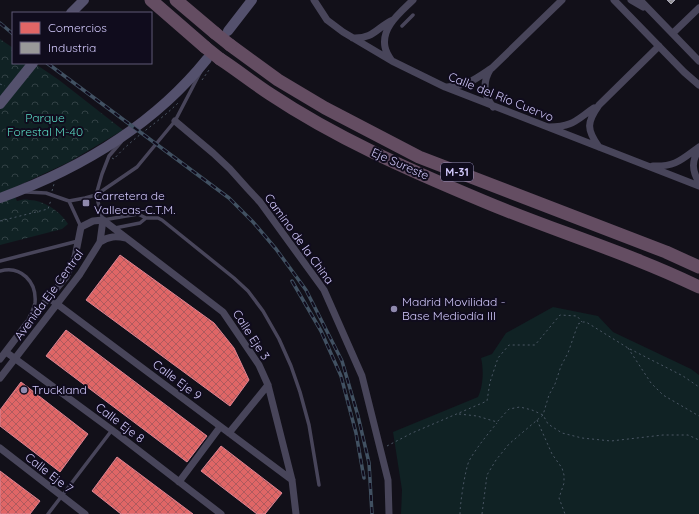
<svg xmlns="http://www.w3.org/2000/svg" width="699" height="514" font-family="Quicksand,sans-serif">
<style>
.green{fill:#102224}
.forest{fill:url(#forest-crowns)}
.shops{fill:url(#shops-cross-hatch);stroke:#dc8493}
.industry{fill:url(#industry-cross-hatch);stroke:#aaa8b7}
.lines{fill:none;stroke-linecap:round;stroke-linejoin:round}
.path{stroke:#4b5765;stroke-width:1;stroke-dasharray:2 3;stroke-linecap:butt}
.lane{stroke:#48455a;stroke-width:3.5}
.street{stroke:#48455a;stroke-width:7}
.secondary{stroke:#54516d;stroke-width:10}
.highway{stroke:#644d62;stroke-width:13}
.rail-casing{stroke:#415162;stroke-width:3.5}
.rail{stroke:#100c1d;stroke-width:2;stroke-dasharray:6;stroke-linecap:butt}
.highway-bridge{stroke:#644d62;stroke-width:13}
.poi-dot{fill:#8f89ad;stroke:#100c1d;stroke-width:1.5}
.labels{text-anchor:middle;stroke-width:4;stroke-linejoin:round;paint-order:stroke}
.shield{fill:#100c1d;stroke:#9891ba;stroke-width:1}
.shield-label{font-size:11px;font-weight:bold;fill:#d3cafd}
.street-label{font-size:12px;fill:#d3cafd;stroke:#100c1d}
.park-label{font-size:12px;fill:#5ad9c2;stroke:#100c1d}
.poi-label{font-size:12px;fill:#d3cafd;stroke:#100c1d;text-anchor:start}
</style>
<defs>
<pattern id="forest-crowns" width="20" height="18" patternUnits="userSpaceOnUse"><rect width="20" height="18" fill="#102224"/><path d="M2 6a3 3 0 1 1 6 0M12 15a3 3 0 1 1 6 0" fill="none" stroke="#324145"/></pattern>
<pattern id="shops-cross-hatch" width="8" height="8" patternUnits="userSpaceOnUse"><rect width="8" height="8" fill="#e06666"/><path d="M0 0l8 8M0 8l8-8" fill="none" stroke="#b05a5e"/></pattern>
<pattern id="industry-cross-hatch" width="8" height="8" patternUnits="userSpaceOnUse"><rect width="8" height="8" fill="#999"/><path d="M0 0l8 8M0 8l8-8" fill="none" stroke="#7e7d82"/></pattern>
</defs>
<rect width="100%" height="100%" fill="#121019"/>
<!-- green -->
<path class="green" d="M553,307L598,316L613,332L691,369L699,375V514H401L402,490L393,432L478,397C483,387 484,370 481,358L492,354L506,333Z"/>
<!-- forest -->
<path class="forest" d="M0,39L13,48V63H34L59,80L123,130L69,162L11,189L17,201C21,200 25,199 29,200C44,200 61,212 68,224L62,229L0,245Z"/>
<!-- shops -->
<path class="shops" d="M120,255L214,323L234,348L249,380L230,406L86,300Z
M66,330L207,436L187,462L46,356Z
M21,382L88,434L60,472L0,426V410Z
M221,446L282,493L265,514H257L201,471Z
M117,457L193,514H121L92,491Z
M0,471L40,501L30,514H0Z"/>
<!-- industry -->
<path class="industry" d="M667,0H675L671,4Z"/>
<g class="lines">
<!-- path -->
<path class="path" d="M202,80L209,70
M0,84L5,86
M112,158L114,159C133,137 158,123 178,103
M52,191L54,184
M0,221L48,209L51,200
M628,348L651,383L663,395L699,416
M459,414L477,416L497,422L509,409L520,407L532,410L543,415L548,424L562,433L582,438L611,441L663,435H688L699,440
M537,420L552,454L562,468L564,475V483L559,498L565,514
M387,446L412,433L487,401L490,382L498,358L509,345H535L560,315L577,316L582,322
M460,514C460,504 465,470 469,461C477,447 487,435 497,423
M482,514L487,475L496,460L509,444L543,415L549,395L555,384L561,366L568,353L578,324L583,322H586L628,348L683,376L699,387"/>
<!-- lane -->
<path class="lane" d="M402,26L413,15
M201,71L175,121L137,167L96,195L103,220L138,214L146,218H158L162,220L234,278L248,291L263,311L279,339L291,366L300,392L309,425L319,485
M26,192L46,193L69,201L85,198L96,195L102,174L109,156L121,142
M69,201L81,227
M115,228L140,223L146,218
M0,261L78,241
M0,271C21,265 37,282 35,303C34,308 31,313 29,318
M48,514L112,430"/>
<!-- street -->
<path class="street" d="M314,0L327,20L343,32L392,61L445,87L699,186
M614,0L684,72L699,85
M631,0L643,7
M640,0L699,61
M673,33L699,8
M353,38C374,39 377,27 393,20
M392,61C389,57 386,52 385,47C381,27 401,12 413,0
M490,70C482,83 484,95 493,107
M447,87C469,85 474,80 492,68L562,0
M175,121L213,153L230,169L247,188L260,202L324,290L362,376L388,480L389,514
M549,127C573,127 576,120 594,108
M599,147C586,129 587,122 599,105L659,46
M699,150C691,161 692,171 699,182
M653,166C676,167 682,159 699,147
M100,242C109,236 116,236 126,238
M49,298L292,480
M6,352L112,430L221,514
M0,359L26,325L66,277L75,257L81,227L93,221L103,220L223,312L259,365L268,385L292,480L296,514
M0,378L80,274L100,242L103,220
M229,433L268,385
M0,448L85,514
M179,482L220,427"/>
<!-- secondary -->
<path class="secondary" d="M71,13L84,0
M228,31L252,0
M0,104L33,63
M0,198C80,169 153,126 207,59"/>
<!-- highway -->
<path class="highway" d="M151,0L205,47
M176,0L215,33
M230,45L278,80L325,108L419,157L666,252L699,267
M220,59C237,70 253,83 270,94C336,138 409,170 483,201C554,231 629,253 699,287"/>
<defs>
<path id="rail" d="M0,23L13,34
M47,63L229,198L253,222L276,249L306,290L342,361L358,416L369,463L372,514
M292,281L321,331L341,376L356,433L364,478"/>
</defs>
<!-- rail casing -->
<use href="#rail" class="rail-casing"/>
<!-- rail -->
<use href="#rail" class="rail"/>
<!-- highway-bridge -->
<path class="highway-bridge" d="M215,33L230,45
M205,47L220,59"/>
</g>
<!-- markers -->
<g class="poi-dot">
<rect x="82" y="199" width="8" height="8" rx="2"/>
<circle cx="394" cy="309" r="4"/>
<circle cx="24" cy="390" r="4"/>
</g>
<g class="labels">
<!-- shield labels -->
<rect class="shield" x="441" y="163" width="32" height="18" rx="3"/>
<g class="shield-label">
<text x="457" y="176">M-31</text>
</g>
<!-- street labels -->
<g class="street-label">
<text transform="translate(501 97) rotate(22)" y="4">Calle del Río Cuervo</text>
<text transform="translate(400 164) rotate(24)" y="4">Eje Sureste</text>
<text transform="translate(299 239) rotate(54)" y="4">Camino de la China</text>
<text transform="translate(49 295) rotate(-54)" y="4">Avenida Eje Central</text>
<text transform="translate(251 335) rotate(57)" y="4">Calle Eje 3</text>
<text transform="translate(177 380) rotate(37)" y="4">Calle Eje 9</text>
<text transform="translate(120 423) rotate(37)" y="4">Calle Eje 8</text>
<text transform="translate(49 473) rotate(38)" y="4">Calle Eje 7</text>
</g>
<!-- park labels -->
<g class="park-label">
<text x="45" y="122">Parque<tspan x="45" dy="14">Forestal M-40</tspan></text>
</g>
<!-- poi labels -->
<g class="poi-label">
<text x="94" y="200">Carretera de<tspan x="94" dy="14">Vallecas-C.T.M.</tspan></text>
<text x="402" y="306">Madrid Movilidad -<tspan x="402" dy="14">Base Mediodía III</tspan></text>
<text x="32" y="394">Truckland</text>
</g>
</g>
<!-- legend -->
<rect x="12" y="12" width="140" height="52" fill="#100c1d" stroke="#5e5877"/>
<rect x="20" y="22" width="20" height="12" fill="#e06666" stroke="#5e5877"/>
<text x="48" y="32" font-size="12" fill="#d3cafd">Comercios</text>
<rect x="20" y="42" width="20" height="12" fill="#999999" stroke="#5e5877"/>
<text x="48" y="52" font-size="12" fill="#d3cafd">Industria</text>
</svg>
